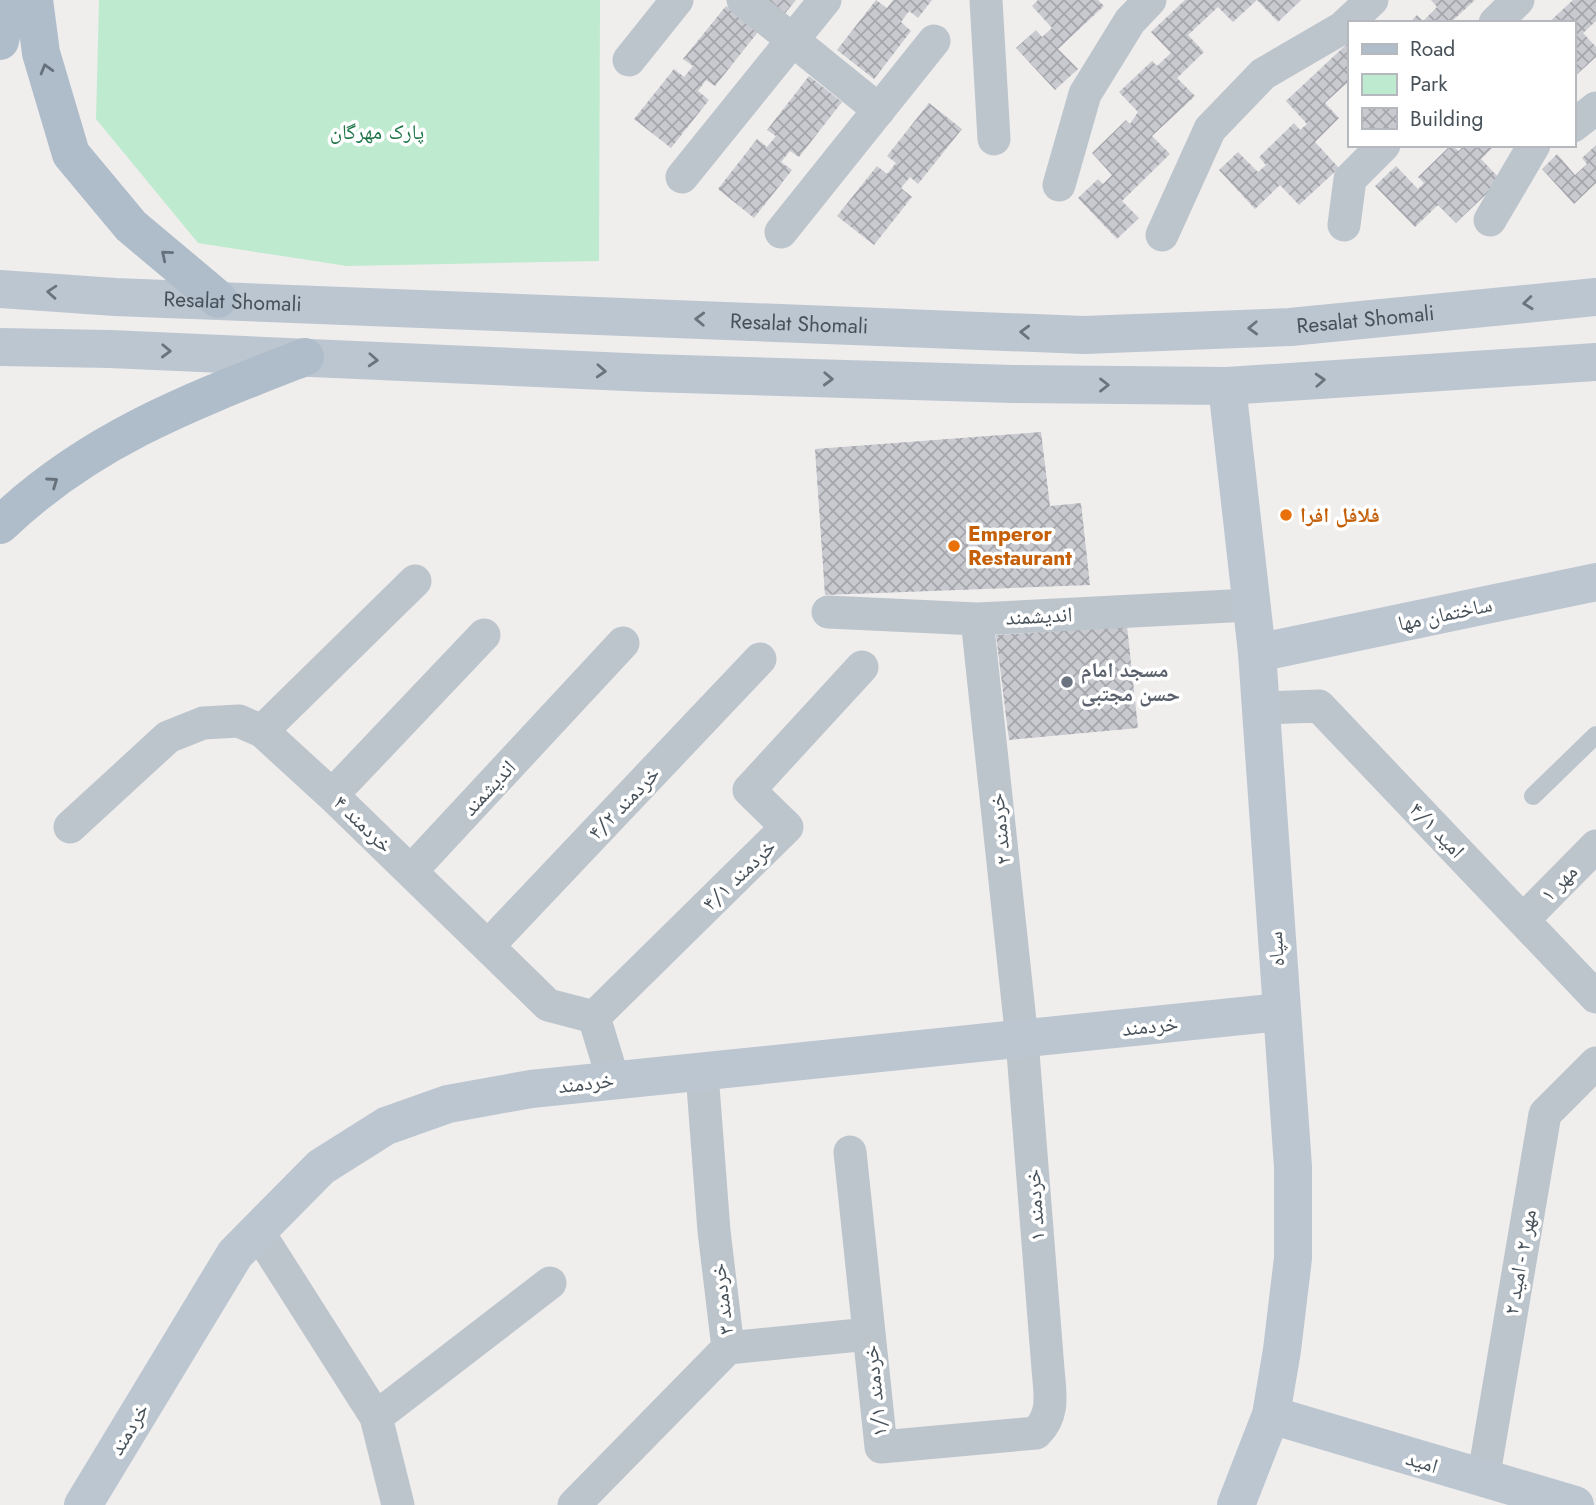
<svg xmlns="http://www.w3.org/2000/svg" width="1596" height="1505" font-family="Jost,'Noto Naskh Arabic',sans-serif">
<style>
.park{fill:#beebcf}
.building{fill:url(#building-cross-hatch)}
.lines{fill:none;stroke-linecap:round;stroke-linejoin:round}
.lane{stroke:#bdc5cc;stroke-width:18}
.street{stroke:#bdc5cc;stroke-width:33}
.secondary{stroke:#bcc6d0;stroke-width:38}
.primary{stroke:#afbdca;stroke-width:38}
.oneway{stroke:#66717b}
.oneway2{stroke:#6a747d}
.food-dot{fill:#e8710a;stroke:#fff;stroke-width:2.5}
.worship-dot{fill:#6b7280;stroke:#fff;stroke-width:2.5}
.labels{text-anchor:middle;stroke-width:7;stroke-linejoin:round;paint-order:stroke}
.park-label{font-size:21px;fill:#1d7548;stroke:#fff}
.street-label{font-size:21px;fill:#475159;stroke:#fff}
.food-label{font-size:21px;font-weight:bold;fill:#c56008;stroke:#fff;text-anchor:start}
.worship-label{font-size:21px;font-weight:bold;fill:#5b616d;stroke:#fff;text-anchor:start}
</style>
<defs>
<pattern id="building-cross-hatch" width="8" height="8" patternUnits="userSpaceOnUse" patternTransform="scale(1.75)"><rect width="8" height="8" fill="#c8cad0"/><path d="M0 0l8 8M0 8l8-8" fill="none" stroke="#a4a6ac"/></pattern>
</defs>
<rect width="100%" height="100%" fill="#f0eded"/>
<!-- park -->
<path class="park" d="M99,0H600L599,261L347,266L198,243L96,119Z"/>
<!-- building -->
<path class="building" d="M761,0H796L782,17Z
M876,0L887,8L893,0H932L918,18L909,11L901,22L911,31L874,79L837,50Z
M1038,0H1098L1104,6L1058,49L1078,69L1055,90L1016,48L1036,30L1042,37L1052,28L1032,6Z
M1185,0H1301L1278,22L1257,0L1233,22L1218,7L1188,35L1204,52L1177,78L1195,96L1152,136L1170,154L1122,201L1139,218L1117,239L1078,198L1098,179L1103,184L1112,175L1092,153L1126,120L1130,124L1138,112L1119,92L1152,61L1157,66L1171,53L1151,32Z
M1431,0H1475L1450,23H1409L1417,15L1423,21L1437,7Z
M1573,0H1596V21L1583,33L1596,47V57L1573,78V23H1548Z
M726,6L758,32L715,86L706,80L698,91L709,100L671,148L634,119L674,69L684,77L693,66L683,59Z
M1349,42V81L1325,103L1339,118L1315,142L1339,168L1299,205L1280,185L1255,209L1219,170L1238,152L1258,172L1266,165L1259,157L1294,123L1300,130L1307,124L1286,101Z
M809,76L842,102L799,157L790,151L781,162L792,170L754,218L718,189L757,139L767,147L776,136L767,130Z
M929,103L962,129L918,184L910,177L901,188L912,197L874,245L837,216L877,166L887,174L896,163L887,156Z
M1451,145L1459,151L1464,145H1495L1481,159L1501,180L1456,223L1438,205L1415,227L1375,186L1396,166L1418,189L1424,183L1418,177Z
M1596,145V183L1574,204L1542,169L1557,154L1575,175L1587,164L1582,158Z
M1041,432L1050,506L1081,503L1090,585L825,595L815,449Z
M1127,626L1138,728L1009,740L996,635Z"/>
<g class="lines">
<!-- lane -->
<path class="lane" d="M1533,796L1596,735"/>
<!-- street -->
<path class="street" d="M743,0L879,110
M986,0L994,139
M1495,23L1518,0
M629,60L677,0
M1573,126L1596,108
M682,177L825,0
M1059,185L1085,94L1130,21L1150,0
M1490,220L1534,145
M1344,225L1350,179L1384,145
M781,232L934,41
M1162,235L1210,129L1263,74L1342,28L1372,0
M828,612L977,619L1250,605
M1260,708L1319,706L1596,997
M262,731L415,581
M332,795L484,635
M70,827L168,737L203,723L239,721L262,731L332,795L548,1005L594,1017L613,1079
M412,870L623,643
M1523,920L1596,846
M488,946L760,659
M594,1017L787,827L749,790L862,667
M850,1152L881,1447L1036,1433C1055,1415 1050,1394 1048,1369L1022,1040L977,619
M257,1230L376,1417L398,1505
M728,1348L869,1334
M376,1417L550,1283
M1483,1480L1545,1114L1596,1063
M574,1505L728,1348L714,1231L702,1073"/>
<!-- secondary -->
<g class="secondary">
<path id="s1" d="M0,289L115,297L1084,335L1290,327L1596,297"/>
<path d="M0,347L110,349L649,373L1013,384L1227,386L1596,362"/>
<path d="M1227,386L1257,653L1293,1167V1258L1282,1350L1271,1415L1236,1505"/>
<path d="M1257,653L1596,582"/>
<path d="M1271,1415L1575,1505"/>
<path d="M83,1505L235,1254L321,1167L386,1126L448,1104L531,1089L1280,1012"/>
</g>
<!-- primary -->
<path class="primary" d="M34,0L41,53L71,154L131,226L218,299
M0,41L8,0
M0,525C90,439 192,401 305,357"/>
</g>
<!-- one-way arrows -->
<defs><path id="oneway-chevron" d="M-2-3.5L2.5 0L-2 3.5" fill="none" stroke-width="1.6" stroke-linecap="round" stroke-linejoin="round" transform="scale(1.75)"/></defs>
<g class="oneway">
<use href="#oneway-chevron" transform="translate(46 69) rotate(-106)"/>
<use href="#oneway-chevron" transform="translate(166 255) rotate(-140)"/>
<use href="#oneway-chevron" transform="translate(53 482) rotate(-35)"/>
</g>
<g class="oneway2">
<use href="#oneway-chevron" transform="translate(52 292) rotate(-176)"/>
<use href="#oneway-chevron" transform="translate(1528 303) rotate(174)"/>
<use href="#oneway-chevron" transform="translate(700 319) rotate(-178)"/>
<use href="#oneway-chevron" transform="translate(1253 328) rotate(178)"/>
<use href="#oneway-chevron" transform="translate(1025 332) rotate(-178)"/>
<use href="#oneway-chevron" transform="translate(166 351) rotate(2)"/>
<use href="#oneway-chevron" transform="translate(373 360) rotate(3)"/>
<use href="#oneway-chevron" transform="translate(601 371) rotate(3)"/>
<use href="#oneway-chevron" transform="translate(828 379) rotate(2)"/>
<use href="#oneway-chevron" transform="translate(1320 380) rotate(-3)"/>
<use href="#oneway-chevron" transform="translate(1104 385)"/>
</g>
<!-- markers -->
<g class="food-dot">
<circle cx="1286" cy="515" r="7"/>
<circle cx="954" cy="546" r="7"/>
</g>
<circle class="worship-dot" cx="1067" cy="682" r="7"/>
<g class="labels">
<!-- park labels -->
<g class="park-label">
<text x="377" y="139">پارک مهرگان</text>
</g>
<!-- street labels -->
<g class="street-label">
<text dy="7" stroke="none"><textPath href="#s1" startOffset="233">Resalat Shomali</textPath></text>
<text dy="7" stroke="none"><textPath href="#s1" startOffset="1367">Resalat Shomali</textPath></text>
<text dy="7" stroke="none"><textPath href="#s1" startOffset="800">Resalat Shomali</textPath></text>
<text transform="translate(1445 614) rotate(-12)" y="7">ساختمان مها</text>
<text transform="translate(1039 616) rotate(-3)" y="7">اندیشمند</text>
<text transform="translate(489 788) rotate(-47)" y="7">اندیشمند</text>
<text transform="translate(624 803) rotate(-46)" y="7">خردمند ۴/۲</text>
<text transform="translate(363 824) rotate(44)" y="7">خردمند ۴</text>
<text transform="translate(1000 829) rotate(-96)" y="7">خردمند ۲</text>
<text transform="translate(1437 830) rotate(46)" y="7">امید ۴/۱</text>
<text transform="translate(739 875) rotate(-44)" y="7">خردمند ۴/۱</text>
<text transform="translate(1559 883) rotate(-46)" y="7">مهر ۱</text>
<text transform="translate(1276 949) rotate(-94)" y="7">سپاه</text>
<text transform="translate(1150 1026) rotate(-6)" y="7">خردمند</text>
<text transform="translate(586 1083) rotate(-7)" y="7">خردمند</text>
<text transform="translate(1035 1205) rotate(-94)" y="7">خردمند ۱</text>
<text transform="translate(1520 1262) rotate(-80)" y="7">مهر ۲ - امید ۲</text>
<text transform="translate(722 1299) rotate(-97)" y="7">خردمند ۳</text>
<text transform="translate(875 1391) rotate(-96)" y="7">خردمند ۱/۱</text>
<text transform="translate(129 1429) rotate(-59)" y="7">خردمند</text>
<text transform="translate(1422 1462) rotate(17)" y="7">امید</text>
</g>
<!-- food labels -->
<g class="food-label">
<text x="1300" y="522">فلافل افرا</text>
<text x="968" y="541">Emperor<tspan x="968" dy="24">Restaurant</tspan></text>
</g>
<!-- worship labels -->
<g class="worship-label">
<text x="1081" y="677">مسجد امام<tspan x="1081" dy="24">حسن مجتبی</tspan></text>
</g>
</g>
<!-- legend -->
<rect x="1348" y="21" width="228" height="126" fill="#ffffff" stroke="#b5b9bd" stroke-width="2"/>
<rect x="1362" y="44" width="35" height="10" fill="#afbdca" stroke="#b5b9bd" stroke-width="2"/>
<text x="1410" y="56" font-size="21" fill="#475159">Road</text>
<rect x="1362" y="74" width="35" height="21" fill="#beebcf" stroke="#b5b9bd" stroke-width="2"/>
<text x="1410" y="91" font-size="21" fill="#475159">Park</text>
<rect x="1362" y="108" width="35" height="21" fill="url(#building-cross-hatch)" stroke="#b5b9bd" stroke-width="2"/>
<text x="1410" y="126" font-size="21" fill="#475159">Building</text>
</svg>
